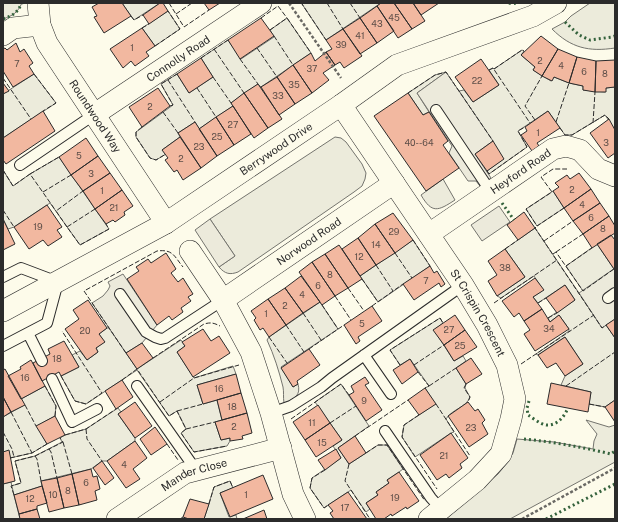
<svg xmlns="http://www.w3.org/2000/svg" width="618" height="522" font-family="'Public Sans',sans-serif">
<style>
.green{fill:#ecebdb;stroke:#74746e}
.parking{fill:#eceadb;stroke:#74746e}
.building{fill:#f2b8a0;stroke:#2b2b2b}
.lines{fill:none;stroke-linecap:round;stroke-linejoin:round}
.lane-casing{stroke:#2b2b2b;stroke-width:12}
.street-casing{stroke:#2b2b2b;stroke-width:22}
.path{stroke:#6a6964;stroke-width:2.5;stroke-dasharray:3 2;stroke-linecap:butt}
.lane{stroke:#fdfbea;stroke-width:10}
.street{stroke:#fdfbea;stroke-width:21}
.hedge{stroke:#34623c;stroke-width:3;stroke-dasharray:2 3;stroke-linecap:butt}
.fence{stroke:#2b2b2b;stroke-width:1;stroke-dasharray:5 2;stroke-linecap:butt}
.labels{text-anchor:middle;stroke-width:3;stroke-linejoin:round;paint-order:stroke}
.number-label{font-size:9px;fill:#5d4e48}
.street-label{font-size:11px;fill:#2b2b2b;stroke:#fdfbea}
</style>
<rect width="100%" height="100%" fill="#fdfbea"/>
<!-- green -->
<path class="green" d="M3,3H22C17,13 14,15 3,19Z
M122,3H160L134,20L131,16Z
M304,3H381L326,40L302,4Z
M590,3H615V48C589,52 571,48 552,29L565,22L571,16Z
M168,11L180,29L155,46L142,28Z
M287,18L311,53L261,87L258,84L231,103L233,106L199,129L195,122L178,133L180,137L162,150L166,154L156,160L150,158L136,137V132L173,105L161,84L177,74L189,93L213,77L201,58L228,40L241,59L274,37L270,30Z
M522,50L524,51L521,55L535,67L533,70L551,81L554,77L569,83L583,86V90L605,92L606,88L615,87V130L605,115L572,135H565L548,111L518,131L527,147L489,174L487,171L503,159L459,91L464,90L473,102L499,85L489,70L493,68L494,69Z
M446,72L417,93L429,112L423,115L408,93L435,75Z
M34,74L56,103L3,138V94Z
M335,137L341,138L346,142L362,164L366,173L365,179L362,186L354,192L238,272C230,275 225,274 219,267L235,256L210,219Z
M59,157L109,229L80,245L50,203L14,227L8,229L3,219V170L13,186L30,174Z
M443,179L455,200C438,211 432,214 421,195Z
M553,191L564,208L537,226L526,209Z
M535,228L602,327L606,325L615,338V400L605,407L589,404L591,392L561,385L565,376L583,364L565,337L538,355L536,354L569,331V329L559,315L550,322L548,318L575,300L565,285L538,303L533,297L543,290L534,276L501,298L497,296L525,277L505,249Z
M413,240L430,266L378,302L360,276Z
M597,244L614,269L583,291L566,266Z
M320,302L338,329L281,367L293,387L298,384C301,395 295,399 284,403C283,397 284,392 283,387C279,371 274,355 267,340L269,337Z
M440,318L443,323L434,330L454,361L463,356L466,361L456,368L466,384L465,388L470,397C466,408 452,409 446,419L454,432L451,433L415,457L402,437L404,425L435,404L425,388L429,386L410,359L400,365L390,350Z
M107,328H109L137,369L181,340L185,346L177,352L194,378L233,366L236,374L197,385L203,404L217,400L222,420L215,422L221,440L230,438V441L227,446L194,452L181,433L186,429L177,411L169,416L137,370L86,404L75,401L61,376L79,367L72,355L80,351L87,360L98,352L96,348L104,342L99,334Z
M341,384L369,426L338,448L349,464L378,445H387L403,469L399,472L387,480L389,483L376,492L378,495L366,503L370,509L366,512L351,490L324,508L310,488L312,478L341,458L333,446L342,440L315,402Z
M45,386L56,406L55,416L37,426L47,444L32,453L10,458L9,451L3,452V417L24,405L21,399Z
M118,408L121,412L118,414L135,438V441L107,461H102L91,469L41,481L42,486L14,495L11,486L21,483L15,461L35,456L62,442L60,438L65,435L86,429Z
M586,420L609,427L615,425V462L510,519H446L498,474L507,463L513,453L517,439L554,442L593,449L594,441L597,434Z
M230,481L233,488L220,493L229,517L236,515L237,519H204L214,487Z"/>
<!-- parking -->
<path class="parking" d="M446,72L493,141L475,154L491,178L480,186L476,181H468L449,153L452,146L417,93Z
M499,206L510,222L482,241L471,225Z
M210,219L235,256L219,267L195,230Z
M615,268V319L602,328L579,293Z
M123,274L157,325L142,343L126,353L92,303L103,296L108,290L110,286L108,282Z
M11,482L14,495L20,519H3V484Z"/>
<!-- building -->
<path class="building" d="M99,3H122L131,16L104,33L94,17L97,16L92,7Z
M160,3H163L168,11L149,24L143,15Z
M204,3H220L209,10Z
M381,3H394L412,29L398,38L377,6Z
M394,3H413L425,21L412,29Z
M413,3H439L421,15Z
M377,6L394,31L377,43L360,18Z
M261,18L274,36L240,59L228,40Z
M360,18L377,43L360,54L343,29Z
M142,28L155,46L146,52L149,56L135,66L131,61L123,68L110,49Z
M343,29L362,56L344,68L340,62L335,65L326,52L332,49L326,40Z
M541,36L558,49L542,76L533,70L535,67L521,55Z
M16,43L20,52L24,49L33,63L29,66L34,74L13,87L3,71V49L5,48L7,50Z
M558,49L577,57L569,83L554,77L552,81L542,76Z
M326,52L335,65L323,73L329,80L312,93L293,65L311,53L315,61Z
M577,57L596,61L595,92L583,90V86L569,83Z
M201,58L213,77L189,93L177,74Z
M481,59L499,85L473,102L455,77Z
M615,60V87L606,88V92H595L596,61Z
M293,65L312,93L295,104L277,77Z
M277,77L295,104L279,115L261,87Z
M3,83L9,91L3,94Z
M258,84L282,119L268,128L244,93Z
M158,88L170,106L142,127L129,107Z
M244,93L268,128L254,138L231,103Z
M408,93L423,115L429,112L448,141L443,145L459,168L426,191L374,116Z
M233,106L251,134L234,145L216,117Z
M43,111L55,131L6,164L3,160V138Z
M548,111L560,128L537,143L539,146L532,151L521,135L527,131L525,127Z
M216,117L234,145L217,156L199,129Z
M609,119L615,130V153L608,158L590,133Z
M195,122L217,156L201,168L178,133Z
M180,137L201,168L183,180L177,170L174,172L165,160L168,158L162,150Z
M86,138L98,156L71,175L59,157Z
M493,141L504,159L487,171L475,154Z
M98,156L110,173L83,191L71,175Z
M110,173L122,190L95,209L83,191Z
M579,173L591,189L564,208L553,191L559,187L555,183L567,175L570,179Z
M591,189L600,203L573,221L564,208Z
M122,190L133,206L124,212L125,215L115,222L113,220L106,224L95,209Z
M600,203L609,216L583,234L573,221Z
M47,205L62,227L57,230L62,237L48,246L43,240L29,249L14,227Z
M524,212L535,228L518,240L507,225Z
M393,213L413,240L395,253L375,224Z
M609,216L615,226V233L592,248L583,234Z
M3,219L15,244L3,250Z
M375,224L395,253L376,265L358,238Z
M611,235L615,240V268L614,269L597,244Z
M358,238L376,265L360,276L342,249Z
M339,245L362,279L348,288L325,254Z
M505,249L525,277L497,296L488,281L497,275L488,261Z
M166,253L176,269L171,273L178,282L183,278L193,294L188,297L191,301L181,308L183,312L172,320L169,316L157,325L127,279L139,271L136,267L148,259L151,263Z
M325,254L348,288L335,296L312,262Z
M312,262L335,296L322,305L299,272Z
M430,266L434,273L437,271L445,284L441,287L439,283L414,300L403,284Z
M301,276L320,302L303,313L285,288Z
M535,278L544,290L533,297L542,309L524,321L519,313L514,317L502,301Z
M565,285L575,300L557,313L546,298Z
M285,288L303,313L286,325L268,299Z
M268,299L286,325L269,337L263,328L260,330L254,320L256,318L251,311Z
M88,300L107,328L99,334L105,342L96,348L98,352L87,360L65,329L79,319L73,310Z
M372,306L382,321L358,337L360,341L356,344L344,325Z
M542,309L550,322L559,315L569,329L535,351L524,334L530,330L524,321Z
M455,315L465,330L444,345L433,330Z
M615,319V338L606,325Z
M203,329L211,341L219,336L230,353L193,377L177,352L185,346L182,342Z
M465,330L477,347L454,361L444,345Z
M565,337L583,364L565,376L556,363L547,368L538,355Z
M64,341L79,367L61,376L59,372L42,381L33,363L50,354L48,349Z
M142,343L153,358L137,369L126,353Z
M309,349L320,365L297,381L298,384L293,387L281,368Z
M471,358L482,374L466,384L456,368Z
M410,359L418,372L402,384L393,370Z
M31,360L45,386L21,399L8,376L21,369L20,367Z
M5,369L25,405L11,412L3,397V370Z
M236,374L241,393L203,404L197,385Z
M365,377L369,383L365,385L382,410L366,421L349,395L354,392L351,386Z
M122,380L133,397L116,409L105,391Z
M551,383L591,392L588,412L547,404Z
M425,388L436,404L419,415L408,400Z
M241,393L247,413L222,420L217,400Z
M3,397L11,412L3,417Z
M615,400V422L605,407Z
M135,402L152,426L135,438L118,414Z
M468,402L475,411L478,409L485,420L482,423L488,434L469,447L448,416Z
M318,405L330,423L305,440L293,422Z
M247,413L252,433L242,436L243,439L230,441V438L221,440L215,422Z
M55,416L65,435L47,444L36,426Z
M330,423L342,440L316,457L305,440Z
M155,427L167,444L151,455L140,439Z
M451,433L468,458L460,464L462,468L449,478L446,474L437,480L420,455Z
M355,436L366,453L349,464L338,448Z
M135,441L147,458L133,469L140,479L126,488L107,461Z
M336,449L341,458L325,470L318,460Z
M9,450L15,481L3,484V452Z
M102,461L114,478L105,485L93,468Z
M91,469L93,477L97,476L100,489L95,491L97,500L79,505L72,474Z
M399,472L419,501L407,509L406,507L392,516L391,514L384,519H376L366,503L378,495L376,492L389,483L387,480Z
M72,474L79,505L64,508L57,478Z
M263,475L273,499L230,517L220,493Z
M57,478L64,508L49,512L41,481Z
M42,486L47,503L37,506V509L19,514L14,495Z
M348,492L367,519H334L330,513L333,511L328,505Z
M190,499L209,504L204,519H189L183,517Z
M37,509L40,519H20L19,514Z
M264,510L267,519H243Z"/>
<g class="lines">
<defs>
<path id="lane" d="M436,110L491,192
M20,165L95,114
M3,277L21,268L58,282L47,323L3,346
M120,294L146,332L155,337L161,339L165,338L223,300
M608,298L615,293
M28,333L42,361
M364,355L391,394
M52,379L72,422L97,409
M137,386L196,470
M271,413L291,406L321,387L332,378L463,285
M385,431L431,498L441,509"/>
<g id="street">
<path id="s1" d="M38,3L40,25L47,43L166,223"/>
<path d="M3,35L13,28L40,25"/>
<path id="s2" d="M341,105L463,285L487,325L507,365L515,399L511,419L501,454L477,480L429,519"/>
<path id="s3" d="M95,114L261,3"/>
<path id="s4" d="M429,234L553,149L566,146L580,150L598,169L615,176"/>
<path d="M190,251L223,300L251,352L271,413L293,494L305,519"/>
<path id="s5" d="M223,300L394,183"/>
<path id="s6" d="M3,311L166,223L341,105L397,65L533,16L556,3"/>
<path id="s7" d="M117,519L185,473L281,448"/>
</g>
</defs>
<!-- lane casing -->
<use href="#lane" class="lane-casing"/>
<!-- street casing -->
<use href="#street" class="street-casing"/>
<!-- path -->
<path class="path" d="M289,3L341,78
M522,519L615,468"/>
<!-- lane -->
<use href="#lane" class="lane"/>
<!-- street -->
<use href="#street" class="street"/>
<!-- hedge -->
<path class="hedge" d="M509,3L512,4L516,3
M3,19C14,15 17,13 22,3
M565,22L579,35L590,40L612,37L615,36
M502,203L514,220
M529,401L527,408L528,415C533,418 540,424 546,425C557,426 564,417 568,408
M524,439C553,442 582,447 611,454L615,451
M546,519L615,484"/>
<!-- fence -->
<path class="fence" d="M169,3L184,27L209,10
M304,3L302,4L326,40
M327,3L343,29
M350,3L360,18
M470,3H473
M176,14L192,3
M131,16L134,20L143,15
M261,18L278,6L287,18
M142,28L149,24
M270,30L287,18L311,53
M274,36L293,65
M155,46L180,29L168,11
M257,48L277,77
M214,49L244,93
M201,58L228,40
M240,59L258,84
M494,69L522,50L524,51
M489,70L493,68L530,123
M34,74L56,103L43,111
M213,77L231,103
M3,78L31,119
M168,80L195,122
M197,88L216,117
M408,93L435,75L446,72L493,141
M170,106L173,105L161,84L177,74
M163,112L178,133
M535,120L525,106L542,76
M556,122L569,83
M593,123L595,92
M142,127L136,132V137L150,158L156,160L166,154
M560,128L565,135H572L605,115L609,119
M3,170L13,186L30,174L56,211
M487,171L489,174L527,147L518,131L525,127
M30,174L59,157
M43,192L71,175
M564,208L537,226L526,209L552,192L541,177L553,169H567
M95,209L67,227L80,245L109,229L106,224
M3,210L14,227
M67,227L56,211L83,191
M536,227L535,228L602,328L606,325
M413,240L430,266
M544,241L573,221
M505,249L518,240
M556,252L583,234
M395,253L412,278
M553,254L556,252L583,291L614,269
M376,265L393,291
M566,266L592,248
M362,279L378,302
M348,288L364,311
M335,296L351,320
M494,303L557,260
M538,303L546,298
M322,305L338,329
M372,306L403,284
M303,313L321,340
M548,318L557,313
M286,325L304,352
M269,337L287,363
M309,349L344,325
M126,353L84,291L157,251C173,249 174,256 183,267
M153,358L204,324C211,322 214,323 220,326
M521,364L594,315
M400,365L390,350L440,318L443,323
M414,365L444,345
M418,372L429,386L425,388
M61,376L75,401L86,404L102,393L62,331
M122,380L137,369L169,416L177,411L186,429L181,433L194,452L227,446
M466,384L464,388L470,397L468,402
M45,386L56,406L55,416
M429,386L456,368
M566,386L615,352
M160,402L194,378L239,365
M436,404L470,456
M589,404L605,407
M25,405L36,426
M177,411L203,404
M11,412L32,453
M419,415L404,425L402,437L437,489
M291,419L341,384L349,395
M330,423L356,406
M86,429L87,439L102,461
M186,429L215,422
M3,432L12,449L14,457
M65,435L86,429L116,409
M355,436L408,400
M63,442L72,474
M167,444L178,460
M49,449L51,452L57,478
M366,453L378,445H387L425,501
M35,456L37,459L41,481
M10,458L32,453L47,444
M349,464L345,481L370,519
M325,470L312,478L310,488L324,508L328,505
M14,495L11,486L21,483L15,461L35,456L63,442L60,438
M209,504L214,487L230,481L233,488
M180,519L183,517"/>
</g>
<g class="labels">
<!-- number labels -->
<g class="number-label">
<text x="394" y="21">45</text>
<text x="377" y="27">43</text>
<text x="360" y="39">41</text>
<text x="341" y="48">39</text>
<text x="132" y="51">1</text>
<text x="540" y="64">2</text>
<text x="17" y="67">7</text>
<text x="561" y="69">4</text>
<text x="312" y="72">37</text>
<text x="584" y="75">6</text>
<text x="605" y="77">8</text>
<text x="477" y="84">22</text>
<text x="294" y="88">35</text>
<text x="278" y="99">33</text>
<text x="150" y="110">2</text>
<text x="233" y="128">27</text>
<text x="538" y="136">1</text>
<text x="217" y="140">25</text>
<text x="419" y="146">40--64</text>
<text x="606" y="146">3</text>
<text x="199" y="150">23</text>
<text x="79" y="159">5</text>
<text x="181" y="162">2</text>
<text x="91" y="177">3</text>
<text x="572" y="193">2</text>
<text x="102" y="194">1</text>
<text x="582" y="208">4</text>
<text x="114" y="211">21</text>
<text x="591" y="221">6</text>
<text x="38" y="230">19</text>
<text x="603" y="232">8</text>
<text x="394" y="235">29</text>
<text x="376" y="248">14</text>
<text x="359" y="260">12</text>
<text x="505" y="271">38</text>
<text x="330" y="278">8</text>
<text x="426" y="284">7</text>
<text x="318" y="289">6</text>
<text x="302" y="298">4</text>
<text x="285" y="309">2</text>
<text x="266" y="317">1</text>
<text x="362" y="327">5</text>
<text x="549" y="332">34</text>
<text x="449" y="333">27</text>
<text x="85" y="334">20</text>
<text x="460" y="349">25</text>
<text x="57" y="362">18</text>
<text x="25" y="381">16</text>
<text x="219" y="392">16</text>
<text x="364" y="404">9</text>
<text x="232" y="410">18</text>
<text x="312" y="426">11</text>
<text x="234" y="430">2</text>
<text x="471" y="431">23</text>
<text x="322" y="446">15</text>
<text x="444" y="459">21</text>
<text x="124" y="468">4</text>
<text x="86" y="486">6</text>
<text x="68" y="494">8</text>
<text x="53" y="498">10</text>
<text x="246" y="498">1</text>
<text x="395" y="501">19</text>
<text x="30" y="502">12</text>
<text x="345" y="511">17</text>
</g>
<!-- street labels -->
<g class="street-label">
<text dy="4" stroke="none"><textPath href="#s3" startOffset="100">Connolly Road</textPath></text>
<text dy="4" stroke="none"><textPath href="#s1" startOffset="129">Roundwood Way</textPath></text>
<text dy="4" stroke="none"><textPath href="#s6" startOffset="318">Berrywood Drive</textPath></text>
<text dy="4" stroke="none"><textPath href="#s4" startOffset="111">Heyford Road</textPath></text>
<text dy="4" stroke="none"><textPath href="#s5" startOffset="104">Norwood Road</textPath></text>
<text dy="4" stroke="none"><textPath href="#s2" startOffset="249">St Crispin Crescent</textPath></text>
<text dy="4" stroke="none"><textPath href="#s7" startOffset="90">Mander Close</textPath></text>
</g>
</g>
<!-- border -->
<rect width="618" height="522" fill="none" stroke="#2b2b2b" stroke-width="8"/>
</svg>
